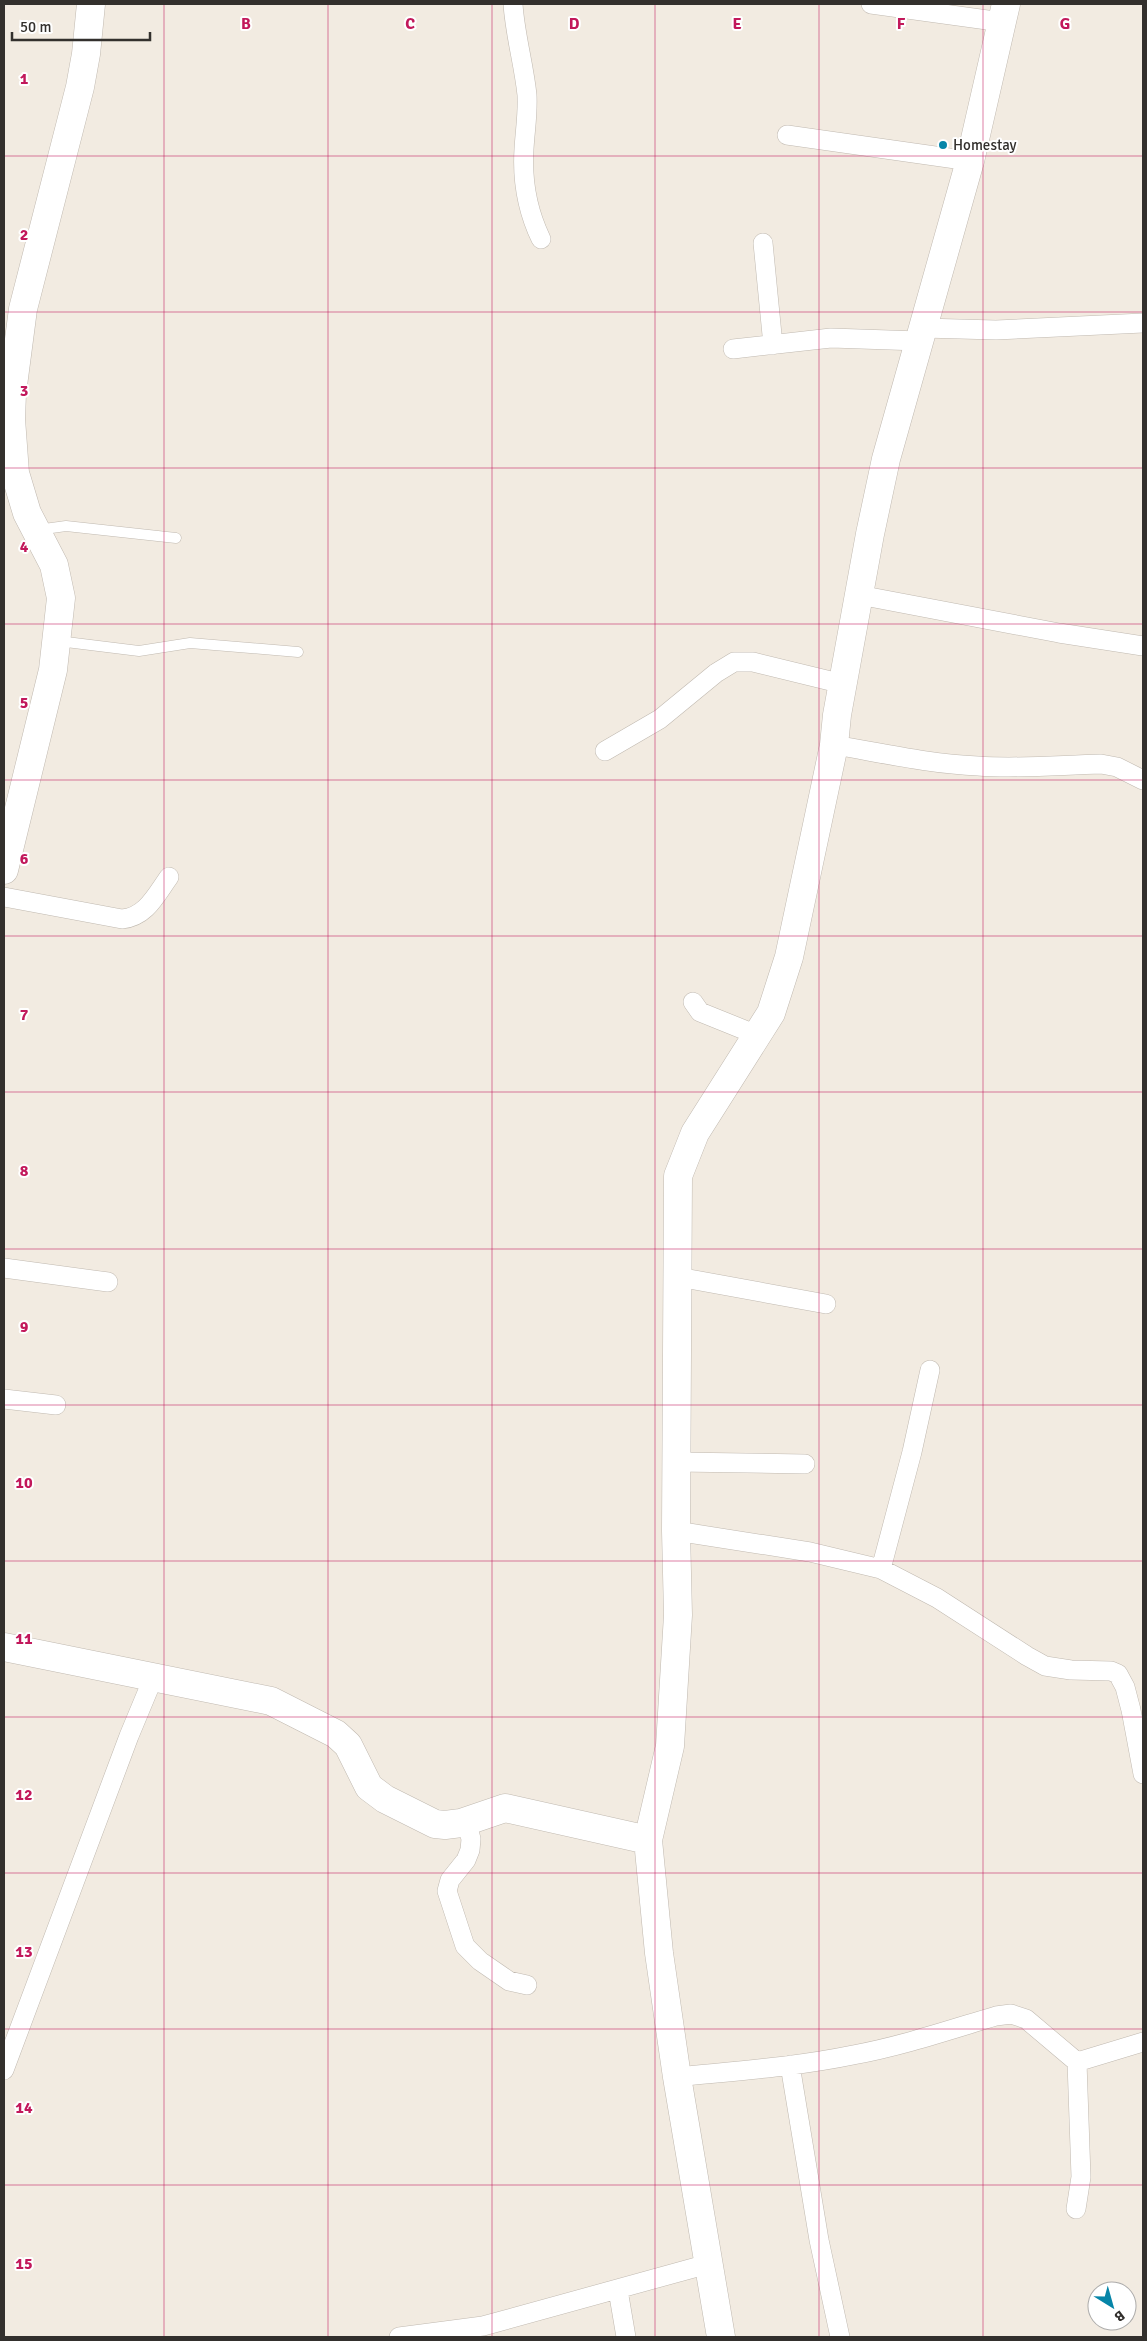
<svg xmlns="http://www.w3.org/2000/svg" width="1147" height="2341" font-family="Signika,sans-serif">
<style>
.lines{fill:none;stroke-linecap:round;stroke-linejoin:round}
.lane-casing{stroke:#c0b9b0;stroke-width:11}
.street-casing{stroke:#c0b9b0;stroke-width:20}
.secondary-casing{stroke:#c0b9b0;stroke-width:29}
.lane{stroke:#fff;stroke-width:10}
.street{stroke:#fff;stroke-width:19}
.secondary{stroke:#fff;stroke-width:28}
.grid{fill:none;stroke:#c2185b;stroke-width:1;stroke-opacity:0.55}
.poi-dot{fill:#0685a8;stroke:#fff;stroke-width:2}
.labels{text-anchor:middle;stroke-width:4;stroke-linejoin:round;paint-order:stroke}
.poi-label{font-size:15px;fill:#33302d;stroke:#fff;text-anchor:start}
.grid-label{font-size:16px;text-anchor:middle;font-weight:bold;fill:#c2185b;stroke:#fff;stroke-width:4;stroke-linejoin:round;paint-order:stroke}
</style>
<rect width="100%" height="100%" fill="#f2ebe1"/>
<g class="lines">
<defs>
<path id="lane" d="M37,530L66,526L176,538
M58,641L139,651L190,643L298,652"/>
<path id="street" d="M513,4C515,35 524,65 527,95C528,114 525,131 524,149C522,180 528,212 541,239
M871,4L1002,22
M787,135L970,161
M763,243L773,345
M923,328L996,330L1143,323
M733,349L831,338L919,341
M859,595L1059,633L1143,646
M834,745C882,753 930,764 978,766C1019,769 1060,765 1101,764L1117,767L1143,780
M605,751L660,719L716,673L734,662H753L843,684
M4,897L122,919C146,917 156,895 169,877
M693,1002L700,1012L757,1035
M4,1268L108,1282
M678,1277L826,1304
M4,1399L56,1405
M677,1462L805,1464
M676,1531L810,1552L881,1569L937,1598L1027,1656L1045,1666L1071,1670L1111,1671L1118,1674L1125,1687L1131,1710L1143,1774
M881,1569L912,1452L930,1370
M466,1820L471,1839L470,1850L466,1860L450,1880L447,1891L465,1946L480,1961L509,1981L527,1985
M790,2065L819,2240L840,2337
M4,2070L129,1736L154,1676
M677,2077C735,2071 795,2067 853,2055C902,2046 949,2030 996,2016L1011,2014L1026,2019L1077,2062L1143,2042
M1076,2209L1081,2177L1077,2062
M618,2290L626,2337
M399,2337L483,2326L708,2264"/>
<path id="secondary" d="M4,870L53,670L61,598L54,565L27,513L15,473L11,419L12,393L23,309L80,87L86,54L91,4
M4,1647L271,1701L336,1734L348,1745L369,1787L385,1799L435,1824L445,1825L461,1823L505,1808L648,1840
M721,2337L677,2077L659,1953L648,1840L670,1746L678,1615L676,1531L678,1176L695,1133L771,1013L789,957L834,745L837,715L870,534L886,459L970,161L1006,4"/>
</defs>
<!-- lane casing -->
<use href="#lane" class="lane-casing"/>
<!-- street casing -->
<use href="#street" class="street-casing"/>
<!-- secondary casing -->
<use href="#secondary" class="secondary-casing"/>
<!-- lane -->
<use href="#lane" class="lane"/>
<!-- street -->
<use href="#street" class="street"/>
<!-- secondary -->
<use href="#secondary" class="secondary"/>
</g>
<!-- grid -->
<path class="grid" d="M164,4V2337M328,4V2337M492,4V2337M655,4V2337M819,4V2337M983,4V2337M4,156H1143M4,312H1143M4,468H1143M4,624H1143M4,780H1143M4,936H1143M4,1092H1143M4,1249H1143M4,1405H1143M4,1561H1143M4,1717H1143M4,1873H1143M4,2029H1143M4,2185H1143"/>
<!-- markers -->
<circle class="poi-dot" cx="943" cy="145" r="5"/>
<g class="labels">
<!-- poi labels -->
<g class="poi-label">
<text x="953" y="150">Homestay</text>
</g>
</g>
<g class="grid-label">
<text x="246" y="29">B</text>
<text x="410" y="29">C</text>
<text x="574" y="29">D</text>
<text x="737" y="29">E</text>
<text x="901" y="29">F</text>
<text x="1065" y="29">G</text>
<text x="24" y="84">1</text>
<text x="24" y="240">2</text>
<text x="24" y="396">3</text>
<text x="24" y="552">4</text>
<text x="24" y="708">5</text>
<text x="24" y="864">6</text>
<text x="24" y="1020">7</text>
<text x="24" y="1176">8</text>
<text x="24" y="1332">9</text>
<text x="24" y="1488">10</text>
<text x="24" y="1644">11</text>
<text x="24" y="1800">12</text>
<text x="24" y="1957">13</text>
<text x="24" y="2113">14</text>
<text x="24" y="2269">15</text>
</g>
<!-- border -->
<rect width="1147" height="2341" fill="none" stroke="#33302d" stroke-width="10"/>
<!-- north arrow -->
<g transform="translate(1112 2306) rotate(143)"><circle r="24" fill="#ffffff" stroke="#adacab"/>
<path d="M0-4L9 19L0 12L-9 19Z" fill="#0685a8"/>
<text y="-8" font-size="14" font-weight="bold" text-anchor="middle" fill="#33302d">B</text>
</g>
<!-- scale -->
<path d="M12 32v8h138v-8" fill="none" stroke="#33302d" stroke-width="2.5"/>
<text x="20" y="32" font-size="15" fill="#33302d" stroke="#ffffff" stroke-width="4" paint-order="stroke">50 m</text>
</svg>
